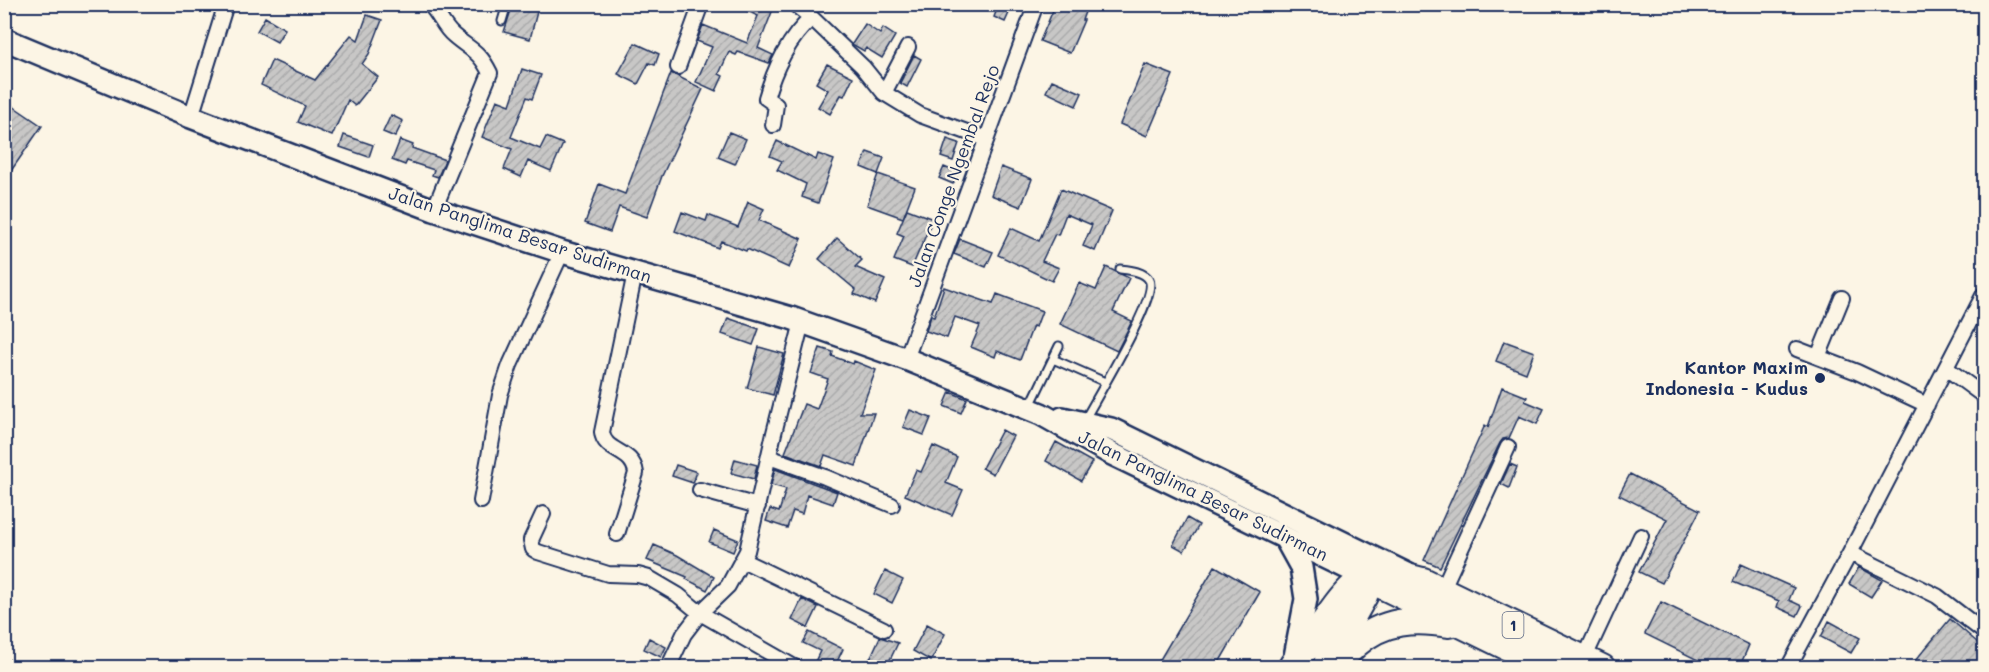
<svg xmlns="http://www.w3.org/2000/svg" width="1989" height="672" font-family="Mali,sans-serif">
<style>
.building{fill:url(#building-hatch);stroke:#1b2f5e;stroke-width:1.5}
.lines{fill:none;stroke-linecap:round;stroke-linejoin:round}
.lane-casing{stroke:#1b2f5e;stroke-width:11}
.street-casing{stroke:#1b2f5e;stroke-width:18}
.primary-casing{stroke:#1b2f5e;stroke-width:26}
.highway-casing{stroke:#1b2f5e;stroke-width:30}
.lane{stroke:#fcf5e5;stroke-width:7}
.street{stroke:#fcf5e5;stroke-width:14}
.primary{stroke:#fcf5e5;stroke-width:21}
.highway{stroke:#fcf5e5;stroke-width:26}
.poi-dot{fill:#1b2f5e;stroke:#fcf5e5;stroke-width:2}
.labels{text-anchor:middle;stroke-width:4.5;stroke-linejoin:round;paint-order:stroke}
.shield{fill:#fcf5e5;stroke:#5e6a86;stroke-width:1.5}
.shield-label{font-size:16px;font-weight:bold;fill:#1b2f5e}
.street-label{font-size:18px;fill:#1b2f5e;stroke:#fcf5e5}
.poi-label{font-size:18px;font-weight:bold;fill:#1b2f5e;stroke:#fcf5e5;text-anchor:end}
</style>
<defs>
<pattern id="building-hatch" width="6" height="6" patternUnits="userSpaceOnUse" patternTransform="scale(1.5)"><rect width="6" height="6" fill="#c8c7c6"/><path d="M-1 1l2-2M0 6l6-6M5 7l2-2" fill="none" stroke="#ababac"/></pattern>
</defs>
<rect width="100%" height="100%" fill="#fcf5e5"/>
<filter id="ink" filterUnits="userSpaceOnUse"><feTurbulence type="fractalNoise" baseFrequency=".0167" numOctaves="2"/><feDisplacementMap in="SourceGraphic" scale="12" xChannelSelector="R" yChannelSelector="G"/><feConvolveMatrix kernelMatrix="1 2 1 2 8 2 1 2 1" color-interpolation-filters="sRGB"/></filter>
<g filter="url(#ink)">
<!-- building -->
<path class="building" d="M513,4H539L530,39L504,32Z
M732,4H775L758,48L773,55L769,63L738,52L736,55L729,52L719,74L723,76L716,91L696,82L712,47L697,41L703,25L747,43L758,16Z
M999,4H1013L1005,22L994,17Z
M1059,4H1088L1082,20H1084L1070,53L1040,41L1054,8L1058,9Z
M367,15L382,20L369,54L362,64L378,77L355,106L348,100L332,136L298,122L305,106L261,85L272,60L315,80L351,35L358,40Z
M265,17L285,29L277,42L257,31Z
M865,24L880,34L883,28L895,36L882,58L866,48L864,51L852,44Z
M635,43L659,54L655,65L649,63L638,84L618,74Z
M914,55L921,59L907,87L900,83Z
M827,64L853,77L844,96L841,95L830,114L818,107L828,90L816,83Z
M1145,64L1173,75L1147,136L1120,124Z
M522,69L541,75L532,99L527,97L511,137L540,149L546,137L563,144L551,171L528,161L521,177L504,169L512,149L482,137L497,100L510,105Z
M671,73L703,89L662,176L647,217L619,207L610,232L585,223L599,184L625,194Z
M1052,80L1082,93L1076,106L1046,92Z
M4,100L42,126L4,181Z
M391,115L403,121L395,137L383,132Z
M729,132L746,139L735,164L718,157Z
M344,135L373,145L369,157L340,147Z
M947,139L959,143L953,161L941,157Z
M400,140L413,145L412,148L445,160L438,177L432,175L434,170L407,161L405,165L392,160Z
M777,141L816,160L818,154L834,160L818,203L802,197L806,184L777,170L782,161L770,156Z
M867,152L884,158L878,174L915,187L903,218L867,205L878,174L861,167Z
M944,167L958,173L953,184L939,178Z
M1001,167L1032,179L1021,207L991,195Z
M1061,189L1112,211L1095,251L1083,246L1092,225L1066,214L1058,235L1055,234L1042,261L1059,268L1052,281L998,255L1011,228L1039,241Z
M748,202L764,209L759,220L802,239L789,268L747,249L746,251L721,241L718,248L675,231L682,212L706,221L708,215L738,227Z
M907,209L933,219L912,267L894,260L904,236L897,233Z
M837,238L862,260L855,267L885,280L875,303L854,294L856,290L819,259Z
M960,239L993,252L986,267L954,254Z
M1106,267L1129,278L1113,312L1132,321L1117,351L1060,324L1079,283L1096,290Z
M944,287L993,304L997,294L1042,311L1036,327L1033,326L1020,360L997,351L995,357L971,347L980,326L955,317L947,338L926,331L931,316L934,317Z
M728,318L759,329L753,345L722,334Z
M1504,341L1534,352L1526,373L1496,361Z
M759,347L784,354L773,395L747,388Z
M820,348L833,352L832,356L853,364L854,361L876,370L860,413H874L856,466L825,455L821,466L785,453L804,404L817,409L828,379L811,373Z
M1502,387L1527,397L1525,401L1544,409L1537,424L1519,416L1509,438L1503,439L1500,443L1440,567L1424,560L1485,425L1488,427Z
M950,392L967,399L961,413L944,406Z
M910,410L931,418L924,435L903,427Z
M1002,430L1013,436L993,474L982,468Z
M1056,442L1092,462L1081,481L1046,461Z
M933,446L957,457L946,483L963,490L952,515L905,495L916,470L921,472Z
M735,459L757,465L754,479L731,473Z
M1510,464L1517,467L1509,488L1501,484Z
M676,465L697,472L693,483L672,476Z
M775,469L837,492L833,504L807,495L802,514L793,511L787,528L766,521L770,509L779,512L786,489L771,485Z
M1630,474L1700,510L1662,583L1639,572L1667,519L1619,495Z
M1187,518L1199,525L1184,551L1173,545Z
M714,530L738,540L733,552L709,542Z
M654,545L677,555L714,577L707,590L686,579L687,577L647,560Z
M1741,564L1794,588L1789,600L1802,606L1797,616L1777,607L1779,601L1733,582Z
M1215,566L1260,592L1216,668H1155Z
M1859,567L1882,580L1871,597L1849,584Z
M885,571L903,580L892,603L874,594Z
M802,599L818,607L808,628L792,620Z
M1661,602L1749,645L1739,668H1696L1700,661L1645,634Z
M1950,619L1984,648V668H1909Z
M1829,621L1860,638L1851,653L1821,637Z
M927,624L945,634L931,661L913,651Z
M809,632L843,649L834,668H812L820,651L803,643Z
M880,637L898,643L886,668H877L868,663Z
M649,638L666,647L661,657L644,649Z"/>
<g class="lines">
<defs>
<path id="lane" d="M4,12L7,4
M502,21L507,4
M1053,359L1105,382
M1030,406L1059,346
M1084,421C1095,400 1159,296 1149,280C1144,271 1129,270 1120,269"/>
<path id="street" d="M429,4C439,13 443,27 453,35C470,50 479,50 490,73L434,210
M794,4L812,18L863,67L884,93L920,115L986,139
M678,67L701,4
M884,93L908,47
M191,117L226,4
M773,125L776,105L766,98C774,70 789,37 812,18
M1797,349L1857,372L1927,405
M1818,357L1842,298
M906,359L1036,4
M1946,368L1984,396
M769,457L825,477L892,505
M700,490L758,506
M481,501L500,395L510,365L562,252
M543,514L531,540L533,549L538,552L608,574L638,575L649,578L678,595L700,613L796,668
M617,534L636,473C633,449 604,453 602,432L635,273
M1850,553L1937,596L1984,632
M742,560L884,629
M1442,590L1508,447
M1584,659L1641,536
M4,666L6,668
M668,668L684,634L700,613L728,586L747,551L774,433L802,322
M1788,668L1850,553L1984,294"/>
<path id="primary" d="M4,39L191,117L434,210L562,252L791,318L906,359L1041,414L1110,453L1366,577
M1062,418L1111,429L1407,574
M1285,538L1301,567L1306,599L1294,662"/>
<path id="highway" d="M1371,580L1551,668
M1328,660L1364,596L1367,587L1366,577
M1291,668C1296,659 1302,653 1308,646C1324,625 1349,577 1377,574C1393,572 1409,578 1423,581L1602,668
M1333,668C1341,660 1348,651 1356,644C1383,620 1414,618 1449,624"/>
</defs>
<!-- lane casing -->
<use href="#lane" class="lane-casing"/>
<!-- street casing -->
<use href="#street" class="street-casing"/>
<!-- primary casing -->
<use href="#primary" class="primary-casing"/>
<!-- highway casing -->
<use href="#highway" class="highway-casing"/>
<!-- lane -->
<use href="#lane" class="lane"/>
<!-- street -->
<use href="#street" class="street"/>
<!-- primary -->
<use href="#primary" class="primary"/>
<!-- highway -->
<use href="#highway" class="highway"/>
</g>
</g>
<!-- markers -->
<circle class="poi-dot" cx="1820" cy="378" r="6"/>
<g class="labels">
<!-- shield labels -->
<rect class="shield" x="1502.5" y="612" width="21" height="26" rx="4.5"/>
<g class="shield-label">
<text x="1513" y="631">1</text>
</g>
<!-- street labels -->
<g class="street-label">
<text transform="translate(954 176) rotate(-70)" y="6">Jalan Conge Ngembal Rejo</text>
<text transform="translate(520 235) rotate(18)" y="6">Jalan Panglima Besar Sudirman</text>
<text transform="translate(1203 496) rotate(26)" y="6">Jalan Panglima Besar Sudirman</text>
</g>
<!-- poi labels -->
<g class="poi-label">
<text x="1808" y="374">Kantor Maxim<tspan x="1808" dy="21">Indonesia - Kudus</tspan></text>
</g>
</g>
<!-- margin -->
<rect width="1989" height="672" fill="none" stroke="#fcf5e5" stroke-width="24"/>
<rect x="12" y="12" width="1965" height="648" fill="none" stroke="#1b2f5e" stroke-width="2" filter="url(#ink)"/>
</svg>
